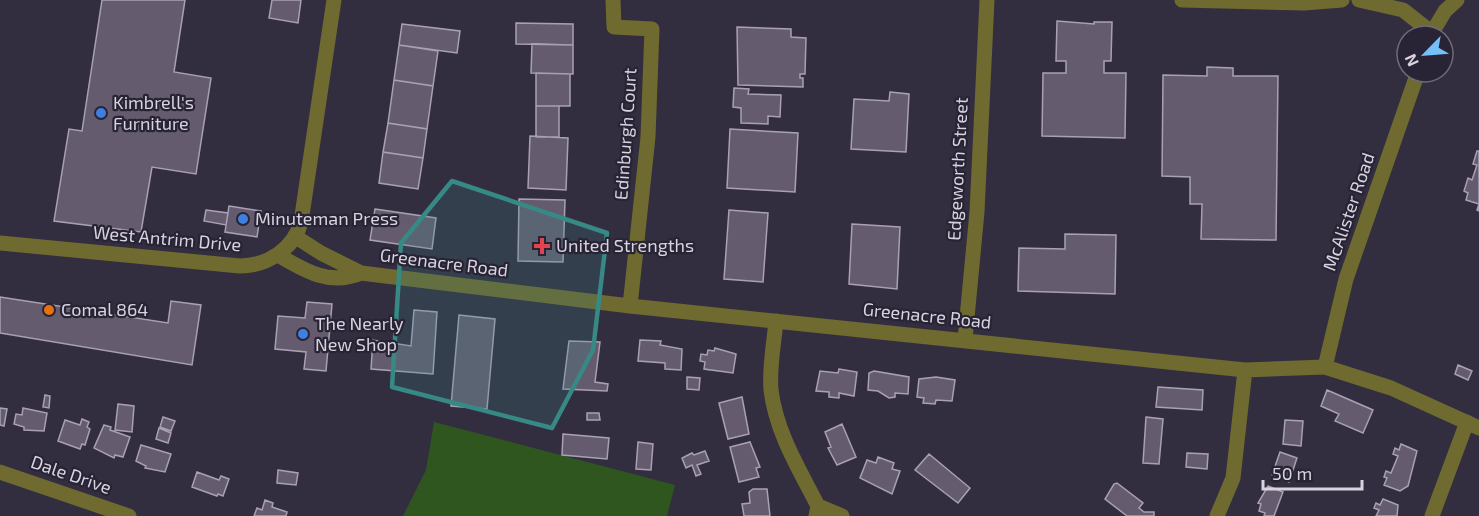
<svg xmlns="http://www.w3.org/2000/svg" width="1479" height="516" font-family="'Exo 2',sans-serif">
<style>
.green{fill:#305620}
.building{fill:#645c6e;stroke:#a9a0b4;stroke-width:1.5}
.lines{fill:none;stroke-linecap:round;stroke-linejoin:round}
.minor{stroke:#6f6a2f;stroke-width:15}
.marked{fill:#378985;fill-opacity:0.2;stroke:#378985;stroke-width:4.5;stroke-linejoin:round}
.shop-dot{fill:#3f7fe0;stroke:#282435;stroke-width:2}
.health-dot{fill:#e0444e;stroke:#282435;stroke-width:2}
.food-dot{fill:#e8710a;stroke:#282435;stroke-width:2}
.labels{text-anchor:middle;stroke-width:4.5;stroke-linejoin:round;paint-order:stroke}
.poi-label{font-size:18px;fill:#d7d4df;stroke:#282435;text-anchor:start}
.street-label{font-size:18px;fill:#d7d4df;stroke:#282435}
</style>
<rect width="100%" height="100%" fill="#322e3f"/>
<!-- green -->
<path class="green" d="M434,422L675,485L667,516H403L426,470Z"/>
<!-- building -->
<path class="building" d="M102,0H185L174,72L211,78L196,174L152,167L141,232L54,221L69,129L82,131Z
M272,0H301L298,23L269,18Z
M1057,21L1094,24V22H1112L1111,61H1104V73H1126L1125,138L1042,136L1043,73H1066V61H1056Z
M516,23L573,24V45L516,44Z
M402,24L460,31L457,53L399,45Z
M737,27L791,29V37L806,38L805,74H800V78H803V87L738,85Z
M532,44L573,45V74L531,73Z
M399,45L438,51L433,86L394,80Z
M1207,67L1233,68V76H1278L1276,240L1201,239L1202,204H1190V177L1162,176L1163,75L1207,76Z
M536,73L570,74V106H536Z
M394,80L433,86L427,129L388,123Z
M734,88L749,89L748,94L781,95L780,117L768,116V124L741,123V108L733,107Z
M890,92L909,94L906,152L851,149L854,99L889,101Z
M536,106H559V137H536Z
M388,123L427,129L423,158L383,152Z
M730,129L798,133L795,192L727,188Z
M530,136L568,138L566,190L528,188Z
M1477,151H1479V211L1477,210L1479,204L1466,200L1468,193L1464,191L1468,178L1472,180L1477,165L1473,164Z
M383,152L423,158L418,189L379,183Z
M519,199L565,200L563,262L518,261Z
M229,206L261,211L257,237L225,232Z
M375,209L436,218L432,249L370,240Z
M206,210L228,213L226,225L204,221Z
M729,210L768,213L763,282L724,279Z
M852,224L900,227L897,289L849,284Z
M1065,234L1116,235L1115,294L1018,291L1019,248L1065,249Z
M0,297L168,323L171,301L201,305L192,365L0,333Z
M307,302L332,304L326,371L304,369L306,352L275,349L278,316L305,318Z
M414,310L437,312L433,374L371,369L373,340L411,346Z
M459,315L495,319L487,409L451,406Z
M640,340L661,341L660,345L682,349L681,370L665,369V363L638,361Z
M569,341L600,342L595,382L608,384L607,391L563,389Z
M715,348L736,354L733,373L704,369L705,362L700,361L701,354L707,355L708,350L714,351Z
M1458,365L1472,371L1468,380L1455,374Z
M839,369L857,372L854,396L839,393V398L829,397V392L816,391L820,371L838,373Z
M874,371L909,377L908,394L895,393V397L889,398L878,391L868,390L869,373Z
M687,377L700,378L699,390L687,389Z
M936,377L955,380L952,401L936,400L935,404L923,403L924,398L917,397L919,379Z
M1158,387L1203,390L1202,410L1156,407Z
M1327,390L1373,410L1363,433L1335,421L1339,414L1321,406Z
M45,395L50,396L49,408L43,407Z
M742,397L749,434L728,439L719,403Z
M118,404L134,406L132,432L115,430Z
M0,408L7,409L4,426L0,425Z
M23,408L47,413L44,431L24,430V427L14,424L16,414L22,415Z
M587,413H599L600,420H587Z
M163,417L175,421L171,431L160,427Z
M1146,417L1163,419L1159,464L1143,463Z
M82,419L89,422L87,427L90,429L85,445L82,444L80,449L58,441L65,420L80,425Z
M1285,420L1303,421L1301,446L1283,444Z
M842,424L856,457L837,465L828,448L831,447L825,432Z
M104,425L111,427L110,430L130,437L123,457L115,455L114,458L94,448Z
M159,428L171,433L168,443L156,439Z
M563,434L609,438L607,459L562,455Z
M638,442L653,444L651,470L636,469Z
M750,442L760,467L756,468L759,477L739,482L730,447Z
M1401,444L1417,451L1408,486L1400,491L1384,485L1387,478L1384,477L1386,471L1391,473L1398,456L1393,454L1395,448L1399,450Z
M141,445L171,454L165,472L145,468L146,466L136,461Z
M705,451L709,461L697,465L701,474L696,476L692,465L686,468L682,458L692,453L694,455Z
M1280,452L1297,458L1289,482L1272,475Z
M1187,453L1208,454L1207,469L1186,467Z
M929,454L970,488L958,503L915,470Z
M878,457L894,463L892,469L900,471L892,494L860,478L867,460L876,463Z
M278,470L298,473L296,485L277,483Z
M197,472L219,480L221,476L229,479L223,496L218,494L217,496L192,487Z
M1117,483L1143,503L1139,508L1144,512H1154V516H1127L1105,499L1114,484Z
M1268,486L1283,492L1274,516H1264L1265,513L1259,511L1261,504L1258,503Z
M753,489H767L770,516H744L742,504L750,503L749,492Z
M1383,499L1398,505L1397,516H1376L1379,510L1374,508L1376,503L1380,505Z
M265,500L273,503L272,507L287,512L286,516H254L257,508L262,510Z"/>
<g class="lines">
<!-- minor -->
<path class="minor" d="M613,0L614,27L652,29L648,137L630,306
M1182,0L1304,3L1342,0
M1359,0L1403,10L1431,32
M1430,36L1445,11L1457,0
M296,237L321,253L361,273L630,306L1245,370L1325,367L1391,388L1479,428
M0,243L240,266C267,266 294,249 301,222L334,0
M278,255C305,271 330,286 361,273
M776,321C774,343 769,368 771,390C776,432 799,469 818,506L816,516
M965,339L977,212L987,0
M1325,367L1346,279L1418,72
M0,472L129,516
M818,506L842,516
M1217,516L1233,478L1245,370
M1432,516L1467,422"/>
</g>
<!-- marked area -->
<path class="marked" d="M452,181L607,233L593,350L552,428L392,387L401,243Z"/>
<!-- markers -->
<g class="shop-dot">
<circle cx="101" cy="113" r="6"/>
<circle cx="243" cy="219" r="6"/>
<circle cx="303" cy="334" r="6"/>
</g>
<path class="health-dot" d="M539 237h6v6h6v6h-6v6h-6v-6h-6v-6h6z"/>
<circle class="food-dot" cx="49" cy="310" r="6"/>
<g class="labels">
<!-- poi labels -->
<g class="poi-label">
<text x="113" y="109">Kimbrell's<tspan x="113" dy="21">Furniture</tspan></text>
<text x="255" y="225">Minuteman Press</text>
<text x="556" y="252">United Strengths</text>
<text x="61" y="316">Comal 864</text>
<text x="315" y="330">The Nearly<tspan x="315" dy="21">New Shop</tspan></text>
</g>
<!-- street labels -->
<g class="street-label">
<text transform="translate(626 134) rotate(-86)" y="6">Edinburgh Court</text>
<text transform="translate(958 169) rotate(-87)" y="6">Edgeworth Street</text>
<text transform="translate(1349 212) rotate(-71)" y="6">McAlister Road</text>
<text transform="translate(167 239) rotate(5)" y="6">West Antrim Drive</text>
<text transform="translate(444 263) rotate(7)" y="6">Greenacre Road</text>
<text transform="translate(927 316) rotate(6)" y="6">Greenacre Road</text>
<text transform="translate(71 475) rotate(19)" y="6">Dale Drive</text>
</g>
</g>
<!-- north arrow -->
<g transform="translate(1425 54) rotate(245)"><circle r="28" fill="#282435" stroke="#6e6a79" stroke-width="1.5"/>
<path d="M0-4.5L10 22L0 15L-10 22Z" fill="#77c0f7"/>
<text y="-9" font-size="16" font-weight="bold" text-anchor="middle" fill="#d7d4df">N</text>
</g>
<!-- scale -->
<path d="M1263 480v9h99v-9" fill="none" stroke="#d7d4df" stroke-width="3"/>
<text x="1272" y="480" font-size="18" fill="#d7d4df" stroke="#282435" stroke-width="4.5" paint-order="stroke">50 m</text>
</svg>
